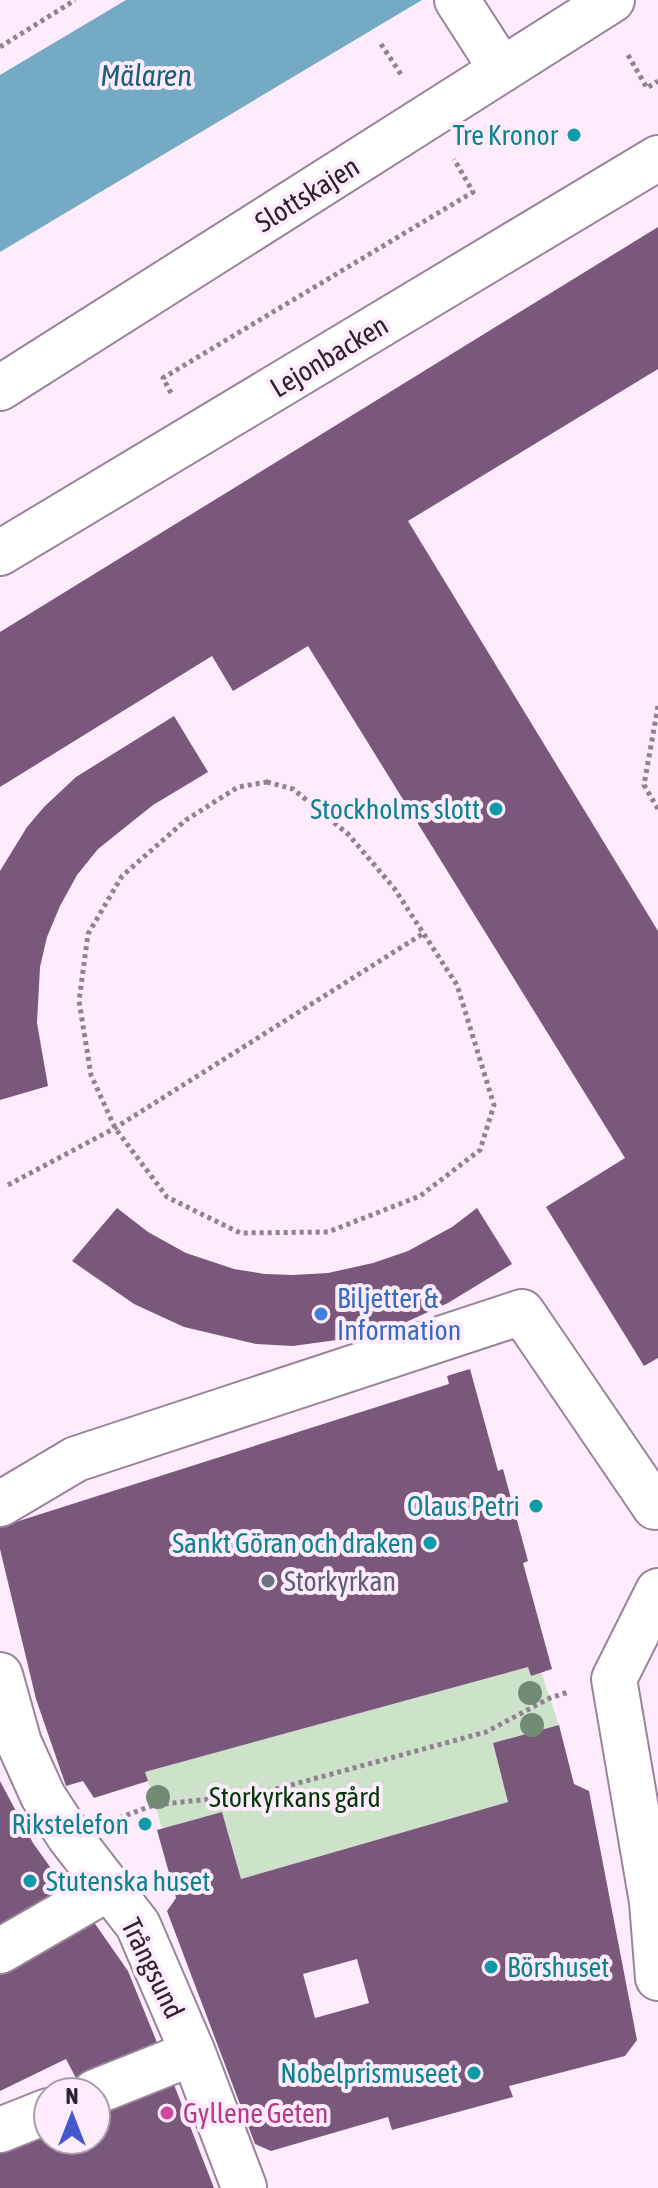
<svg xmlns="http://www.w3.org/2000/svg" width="658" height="2188" font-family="'Asap Condensed',sans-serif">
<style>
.green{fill:#cce3ca}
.water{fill:#75aac4}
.building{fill:#7a587b;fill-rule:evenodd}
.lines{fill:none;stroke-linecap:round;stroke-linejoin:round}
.minor-casing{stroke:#99849a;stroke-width:48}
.path{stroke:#908290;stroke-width:5;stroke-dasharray:4 4;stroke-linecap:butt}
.minor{stroke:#fff;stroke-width:44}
.tree{fill:#738a74}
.culture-dot{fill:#0f9aa8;stroke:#feebfe;stroke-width:3}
.shop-dot{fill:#3f7fe0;stroke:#feebfe;stroke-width:3}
.worship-dot{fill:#6b7280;stroke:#feebfe;stroke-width:3}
.hotel-dot{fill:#d1479c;stroke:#feebfe;stroke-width:3}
.labels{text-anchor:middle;stroke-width:8;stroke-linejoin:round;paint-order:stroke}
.culture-label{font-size:28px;fill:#0d838f;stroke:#feebfe;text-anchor:end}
.street-label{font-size:28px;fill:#2c232c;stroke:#feebfe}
.shop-label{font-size:28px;fill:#366cbe;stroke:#feebfe;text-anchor:start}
.worship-label{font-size:28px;fill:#5b616d;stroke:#feebfe;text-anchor:start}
.park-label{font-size:28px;fill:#023a04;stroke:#feebfe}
.hotel-label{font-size:28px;fill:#b23c85;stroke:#feebfe;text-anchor:start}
.water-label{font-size:30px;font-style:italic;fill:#1d5e7a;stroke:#feebfe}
</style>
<rect width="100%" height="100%" fill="#feebfe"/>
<!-- green -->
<path class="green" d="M528,1667L531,1676L541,1672L559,1725L493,1743L508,1802L241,1879L222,1812L162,1829L145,1772Z"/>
<!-- water -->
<path class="water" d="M126,0H422L0,252V75Z"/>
<!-- building -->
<path class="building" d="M658,227V369L408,521L658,931V1358L644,1366L546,1207L625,1158L308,646L233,691L212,656L0,787V632Z
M174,716L208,772L153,805L98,849L77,875L60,906L47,937L40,967L37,1023L48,1086L0,1100V871L27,827L44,807L76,777Z
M117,1208L148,1232L186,1253L234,1269L265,1274L293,1275L328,1273L373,1263L408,1251L452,1227L477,1208L512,1264L448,1303L404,1323L373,1335L293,1346L256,1344L184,1327L134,1304L72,1261Z
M470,1369L498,1471L503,1469L528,1561L523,1563L552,1669L531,1676L528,1667L145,1772L148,1781L94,1798L83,1781L66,1786L36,1699L0,1549V1527L449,1384L447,1376Z
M559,1725L574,1784L589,1791L637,2040L625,2056L509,2086L513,2097L392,2130L388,2117L271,2151L255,2144L167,1911L176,1898L157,1830L222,1812L241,1879L508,1802L493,1743ZM357,1959L369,2003L315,2018L303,1974Z
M0,1781L33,1843L70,1895L0,1934Z
M91,1918L128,1971L158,2045L77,2080L66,2059L0,2091V1969Z
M171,2077L214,2188H0V2146L48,2126V2140H96V2107Z"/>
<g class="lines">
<defs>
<path id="minor" d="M457,0L502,70
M0,388L612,0
M0,553L658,158
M0,1504L76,1459L522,1312L655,1507
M658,1591L614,1679L652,1902L658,1978
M0,1675L19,1743L43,1796L69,1836L138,1925L193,2053L244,2187
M0,1951L109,1888
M95,2092L193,2053
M0,2130L48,2111"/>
</defs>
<!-- minor casing -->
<use href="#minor" class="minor-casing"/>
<!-- path -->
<path class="path" d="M381,44L402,76
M0,47L75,0
M628,55L647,88L658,81
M171,393L163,378L473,192L454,159
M658,706L644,785L658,809
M267,782L293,789L348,834L394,888L457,985L494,1105L480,1150L420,1196L328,1232L240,1233L167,1197L115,1128L91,1075L79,1001L88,934L122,876L186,820L238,787Z
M8,1185L115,1128L424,933
M119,1818L154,1805L258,1794L486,1732L550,1698L568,1692"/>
<!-- minor -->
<use href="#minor" class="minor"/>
</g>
<!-- trees -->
<g class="tree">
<circle cx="530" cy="1693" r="12"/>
<circle cx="532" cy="1725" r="12"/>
<circle cx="158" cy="1797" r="12"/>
</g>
<!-- markers -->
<g class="culture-dot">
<circle cx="574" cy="135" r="8"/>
<circle cx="496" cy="809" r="8"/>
<circle cx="536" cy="1506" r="8"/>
<circle cx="430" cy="1543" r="8"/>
<circle cx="145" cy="1824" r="8"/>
<circle cx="30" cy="1881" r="8"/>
<circle cx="491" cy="1967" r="8"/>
<circle cx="474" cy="2073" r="8"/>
</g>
<circle class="shop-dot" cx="321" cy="1314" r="8"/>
<circle class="worship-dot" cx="268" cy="1581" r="8"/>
<circle class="hotel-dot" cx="167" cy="2113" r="8"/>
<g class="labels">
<!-- culture labels -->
<g class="culture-label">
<text x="558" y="145">Tre Kronor</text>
<text x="480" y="819">Stockholms slott</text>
<text x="520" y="1516">Olaus Petri</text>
<text x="414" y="1553">Sankt Göran och draken</text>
<text x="129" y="1834">Rikstelefon</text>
<text x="46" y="1891" text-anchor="start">Stutenska huset</text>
<text x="507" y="1977" text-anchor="start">Börshuset</text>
<text x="458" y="2083">Nobelprismuseet</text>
</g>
<!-- street labels -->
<g class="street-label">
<text transform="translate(307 194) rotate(-32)" y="10">Slottskajen</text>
<text transform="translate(329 356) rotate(-31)" y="10">Lejonbacken</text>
<text transform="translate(153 1968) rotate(64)" y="10">Trångsund</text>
</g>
<!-- shop labels -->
<g class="shop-label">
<text x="337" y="1308">Biljetter &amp;<tspan x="337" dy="32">Information</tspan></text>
</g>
<!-- worship labels -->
<g class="worship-label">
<text x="284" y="1591">Storkyrkan</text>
</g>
<!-- park labels -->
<g class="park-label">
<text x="295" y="1807">Storkyrkans gård</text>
</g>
<!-- hotel labels -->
<g class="hotel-label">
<text x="183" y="2123">Gyllene Geten</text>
</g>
<!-- water labels -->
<g class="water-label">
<text x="146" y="86">Mälaren</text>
</g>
</g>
<!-- north arrow -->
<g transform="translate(72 2116)"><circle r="38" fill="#feebfe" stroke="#aa9baa" stroke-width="2"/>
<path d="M0-6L14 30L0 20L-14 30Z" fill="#4258cc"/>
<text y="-12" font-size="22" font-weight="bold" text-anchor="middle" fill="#2c232c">N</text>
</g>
</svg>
